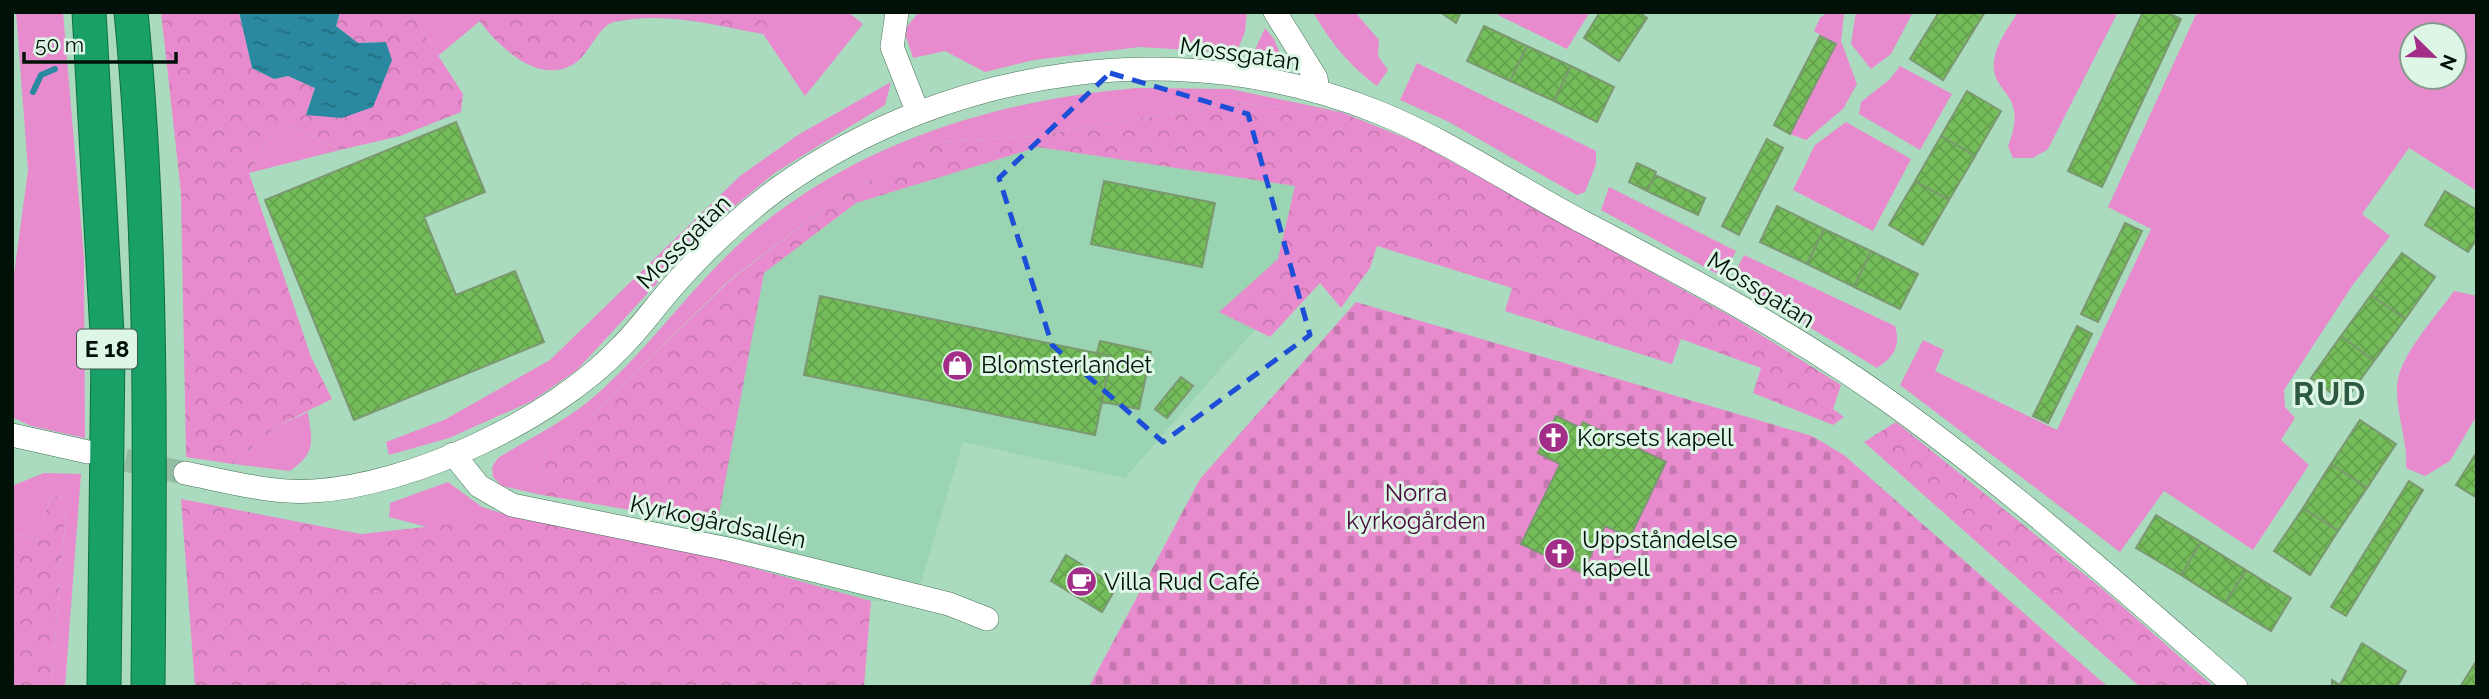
<svg xmlns="http://www.w3.org/2000/svg" width="2489" height="699" font-family="Raleway,sans-serif">
<style>
.built{fill:#9bd4b2}
.green{fill:#e88bce;fill-rule:evenodd}
.forest{fill:url(#forest-crowns)}
.cemetery{fill:url(#cemetery-stones)}
.water{fill:url(#water-ripples)}
.lines{fill:none;stroke-linecap:round;stroke-linejoin:round}
.stream{stroke:#2a88a0;stroke-width:6}
.building{fill:url(#building-cross-hatch);stroke:#7b9871;stroke-width:2}
.minor-tunnel{stroke:#92bda3;stroke-width:23;stroke-dasharray:23 11;stroke-linecap:butt}
.minor-casing{stroke:#447158;stroke-width:24}
.highway-casing{stroke:#116e45;stroke-width:35}
.minor{stroke:#fff;stroke-width:23}
.highway{stroke:#19a066;stroke-width:33}
.marked{fill:none;stroke:#1d4ed8;stroke-width:5;stroke-dasharray:14 9;stroke-linejoin:round}
.labels{text-anchor:middle;stroke-width:6;stroke-linejoin:round;paint-order:stroke}
.shield{fill:#ddf6e6;stroke:#43564b;stroke-width:2}
.shield-label{font-size:23px;font-weight:bold;fill:#011108}
.street-label{font-size:24px;fill:#011108;stroke:#ddf6e6}
.poi-label{font-size:24px;fill:#011108;stroke:#ddf6e6;text-anchor:start}
.park-label{font-size:24px;fill:#490a3c;stroke:#ddf6e6}
.district-label{font-size:32px;font-weight:bold;letter-spacing:2px;fill:#2c5940;stroke:#ddf6e6}
</style>
<defs>
<pattern id="forest-crowns" width="20" height="18" patternUnits="userSpaceOnUse" patternTransform="scale(1.75)"><rect width="20" height="18" fill="#e88bce"/><path d="M2 6a3 3 0 1 1 6 0M12 15a3 3 0 1 1 6 0" fill="none" stroke="#c577af"/></pattern>
<pattern id="cemetery-stones" width="16" height="16" patternUnits="userSpaceOnUse" patternTransform="scale(1.75)"><rect width="16" height="16" fill="#e88bce"/><path d="M2 7V4a2 2 0 0 1 4 0v3zM10 15v-3a2 2 0 0 1 4 0v3z" fill="#c577af"/></pattern>
<pattern id="water-ripples" width="26" height="14" patternUnits="userSpaceOnUse" patternTransform="scale(1.75)"><rect width="26" height="14" fill="#2a88a0"/><path d="M2 4q2-2 4 0t4 0M15 11q2-2 4 0t4 0" fill="none" stroke="#226e80"/></pattern>
<pattern id="building-cross-hatch" width="8" height="8" patternUnits="userSpaceOnUse" patternTransform="scale(1.75)"><rect width="8" height="8" fill="#74bd5a"/><path d="M0 0l8 8M0 8l8-8" fill="none" stroke="#63a14d"/></pattern>
</defs>
<rect width="100%" height="100%" fill="#abdbbe"/>
<!-- built -->
<path class="built" d="M1038,147L1295,186L1264,319L1125,478L963,442L915,603L871,601L710,556L764,273L856,203Z"/>
<!-- green -->
<path class="green" d="M16,12H63L84,258L85,438L31,426L12,417V289L28,170Z
M410,12H473L480,21L438,56Z
M790,12H848L863,24L805,96L763,34Z
M919,12H1247L1245,32L1236,53L1140,47L1034,60L985,72L945,51L913,58L904,30Z
M1313,12H1355L1379,40L1378,56L1388,70L1377,86C1349,65 1331,43 1313,12Z
M1499,12H1590L1567,49L1498,15Z
M1828,12L1844,14L1841,41L1857,84L1843,109L1806,140L1790,134L1836,45L1814,31L1820,18Z
M1856,12H1913L1891,54L1871,69L1851,44Z
M2018,12H2118L2048,149L2033,158H2013L2008,146C2030,90 1990,96 1994,61C1996,43 2009,27 2018,12Z
M2197,12H2477V191L2409,148L2362,214L2390,236L2352,286L2284,390L2285,407L2295,418L2281,440L2309,465L2253,550L2164,491L2120,552L1900,385L1923,340L1944,350L1935,371L2057,430L2151,229L2108,207ZM2412,35H2454V77H2412Z
M1265,28L1274,39L1287,71L1284,73L1249,63Z
M1417,63L1596,151V164L1585,192L1577,195L1449,122L1400,100Z
M1900,66L1952,94L1920,150L1859,114L1861,102L1890,79Z
M891,82L885,105L776,172L707,229L577,370L532,401L449,438L389,455L386,442L444,420L550,360L740,176L798,135Z
M1137,88L1230,89L1341,112L1236,103L1034,136L940,142L835,200L727,282L593,415L546,449L537,494L502,486L493,477L492,467L498,458C530,438 568,420 596,395C651,347 692,285 747,237C855,143 996,100 1137,88Z
M284,122L340,150L249,173L265,143Z
M1846,122L1911,159L1873,231L1793,190L1815,145Z
M1609,187L1736,251L1723,277L1601,210Z
M1744,255L1895,326C1901,346 1894,357 1877,368L1731,280Z
M2454,291L2477,296V415L2450,461L2425,476L2406,468C2408,441 2396,414 2397,387C2398,356 2436,317 2454,291Z
M308,412C312,442 317,452 290,471L233,464L275,427Z
M44,473L81,474L65,687H51L67,500L51,495L38,539L12,533V486Z
M448,482L482,507L514,517L431,528L389,517L390,503Z"/>
<!-- forest -->
<path class="forest" d="M161,12H239L252,68L274,79L288,76L315,88L306,115L386,42L358,43L336,26L340,12H410L463,94L461,112L400,136L340,150L284,122L265,143L249,173L311,357L332,399L275,427L233,464L186,457L181,193Z
M473,12H790L763,34C713,25 665,11 614,22C600,25 590,51 578,61C540,91 493,42 473,12Z
M1236,103L1341,112L1418,143L1734,318L1841,385L1833,409L1844,417L1833,425L1753,393L1761,368L1681,339L1672,364L1505,311L1512,288L1377,246L1370,268L1341,308L1320,283L1270,337L1219,312L1278,259L1295,186L1038,147L856,203L764,273L717,525L537,494L546,449L593,415L728,282L835,200L940,142L1034,136Z
M1896,422L2105,591L2214,687H2140L1864,442Z
M51,495L67,500L51,687H12V533L38,539Z
M181,499L361,534L514,517L710,556L871,601L864,686L195,687Z"/>
<!-- cemetery -->
<path class="cemetery" d="M1356,302L1812,436L1844,455L2108,687H1089L1200,479Z"/>
<!-- water -->
<path class="water" d="M239,12H340L336,26L358,43L386,42L392,60L373,107L342,118L306,115L315,88L288,76L274,79L252,68Z"/>
<g class="lines">
<!-- stream -->
<path class="stream" d="M33,92L41,75L55,69"/>
</g>
<!-- building -->
<path class="building" d="M1440,12H1461L1456,23Z
M1600,12H1639L1647,18L1619,61L1584,38Z
M1939,12H1985L1943,80L1910,59Z
M2143,12H2166L2181,19L2102,187L2068,171Z
M1484,26L1527,46L1510,81L1467,61Z
M1820,36L1836,44L1790,134L1774,125Z
M1527,46L1571,66L1554,101L1510,81Z
M1571,66L1614,87L1597,122L1554,101Z
M1967,91L2001,111L1975,156L1941,136Z
M456,122L485,192L424,217L456,295L515,271L544,342L354,420L265,200Z
M1941,136L1975,156L1949,200L1915,181Z
M1767,139L1783,148L1739,235L1722,226Z
M1637,163L1656,172L1647,191L1629,182Z
M1655,175L1705,198L1698,215L1647,191Z
M1104,181L1215,203L1202,267L1091,244Z
M1915,181L1949,200L1923,245L1889,225Z
M2445,191L2477,210V239L2468,252L2425,225Z
M1777,206L1824,229L1807,264L1760,242Z
M2125,223L2142,231L2098,322L2081,314Z
M1824,229L1871,251L1854,287L1807,264Z
M1871,251L1918,274L1900,309L1854,287Z
M2402,253L2435,277L2405,319L2371,295Z
M2371,295L2405,319L2374,361L2341,336Z
M820,296L1111,356L1095,435L804,375Z
M2077,326L2092,334L2048,423L2033,416Z
M2341,336L2374,361L2344,402L2311,378Z
M1100,341L1151,352L1139,409L1102,402L1111,356L1097,353Z
M1181,377L1193,386L1167,418L1155,409Z
M1556,416L1580,428L1583,422L1666,462L1630,537L1605,526L1582,573L1521,544L1560,464L1538,453Z
M2360,420L2396,444L2367,488L2331,464Z
M2477,452V498L2456,485Z
M2331,464L2367,488L2338,531L2303,508Z
M2409,481L2423,490L2346,616L2331,607Z
M2303,508L2338,531L2310,575L2274,551Z
M2156,515L2201,542L2181,575L2136,548Z
M2201,542L2246,570L2225,603L2181,575Z
M1066,555L1117,586L1102,612L1051,581Z
M2246,570L2291,598L2271,631L2225,603Z
M2362,643L2406,671L2397,687H2332V680L2340,685Z
M2477,660V687H2460Z"/>
<g class="lines">
<!-- minor-tunnel -->
<path class="minor-tunnel" d="M92,453L185,473"/>
<defs>
<path id="minor" d="M897,12L892,47L918,113
M1275,12L1316,78L1318,92
M12,435L88,452
M453,454L479,486L512,505L728,549L949,604L987,619
M185,473C226,481 272,494 314,491C413,485 553,419 621,347C643,325 661,298 683,275C711,244 746,212 780,187C952,65 1184,33 1380,113C1449,141 1513,185 1579,220C1684,275 1791,331 1887,400C2010,488 2122,588 2236,687"/>
<path id="highway" d="M89,12L108,351L104,687
M131,12C153,236 150,462 148,687"/>
</defs>
<!-- minor casing -->
<use href="#minor" class="minor-casing"/>
<!-- highway casing -->
<use href="#highway" class="highway-casing"/>
<!-- minor -->
<use href="#minor" class="minor"/>
<!-- highway -->
<use href="#highway" class="highway"/>
</g>
<!-- marked area -->
<path class="marked" d="M1110,73L1248,114L1310,335L1163,442L1052,345L999,178Z"/>
<!-- icons -->
<defs>
<symbol id="shop-disc" viewBox="-11 -11 22 22"><circle r="9.5" fill="#a22e88" stroke="#ddf6e6"/><path d="M-5-2.5h2.3a2.7 3.5 0 0 1 5.4 0H5L5.5 6h-11ZM-1.5-2.5h3a1.5 2.3 0 0 0-3 0Z" fill="#fff"/></symbol>
<symbol id="church-disc" viewBox="-11 -11 22 22"><circle r="9.5" fill="#a22e88" stroke="#ddf6e6"/><path d="M-1.2-6h2.4v3.5h3.3v2.4h-3.3V6h-2.4V-.1h-3.3v-2.4h3.3Z" fill="#fff"/></symbol>
<symbol id="cafe-disc" viewBox="-11 -11 22 22"><circle r="9.5" fill="#a22e88" stroke="#ddf6e6"/><path d="M-5.5-4.5H6V0H3Q3 3.5 0 3.5H-2.5Q-5.5 3.5-5.5 0ZM3-3.2v2h1.7v-2ZM-6 4.5H4V6H-6Z" fill="#fff"/></symbol>
</defs>
<g fill-rule="evenodd">
<use href="#shop-disc" x="940" y="348" width="35" height="35"/>
<use href="#church-disc" x="1536" y="420" width="35" height="35"/>
<use href="#church-disc" x="1542" y="536" width="35" height="35"/>
<use href="#cafe-disc" x="1064" y="564" width="35" height="35"/>
</g>
<g class="labels">
<!-- shield labels -->
<rect class="shield" x="77" y="329.5" width="60" height="39" rx="5"/>
<g class="shield-label">
<text x="107" y="357">E 18</text>
</g>
<!-- street labels -->
<g class="street-label">
<text transform="translate(1240 54) rotate(8)" y="8">Mossgatan</text>
<text transform="translate(684 242) rotate(-45)" y="8">Mossgatan</text>
<text transform="translate(1761 290) rotate(32)" y="8">Mossgatan</text>
<text transform="translate(718 522) rotate(12)" y="8">Kyrkogårdsallén</text>
</g>
<!-- poi labels -->
<g class="poi-label">
<text x="981" y="373">Blomsterlandet</text>
<text x="1577" y="446">Korsets kapell</text>
<text x="1582" y="548">Uppståndelse<tspan x="1582" dy="28">kapell</tspan></text>
<text x="1104" y="590">Villa Rud Café</text>
</g>
<!-- park labels -->
<g class="park-label">
<text x="1416" y="501">Norra<tspan x="1416" dy="28">kyrkogården</tspan></text>
</g>
<!-- district labels -->
<g class="district-label">
<text x="2330" y="405">RUD</text>
</g>
</g>
<!-- border -->
<rect width="2489" height="699" fill="none" stroke="#011108" stroke-width="28"/>
<!-- north arrow -->
<g transform="translate(2433 56) rotate(113)"><circle r="33" fill="#ddf6e6" stroke="#859a8d" stroke-width="2"/>
<path d="M0-5L12 26L0 18L-12 26Z" fill="#a22e88"/>
<text y="-10" font-size="19" font-weight="bold" text-anchor="middle" fill="#011108">N</text>
</g>
<!-- scale -->
<path d="M24 52v10h152v-10" fill="none" stroke="#011108" stroke-width="3.5"/>
<text x="35" y="52" font-size="21" fill="#011108" stroke="#ddf6e6" stroke-width="5" paint-order="stroke">50 m</text>
</svg>
